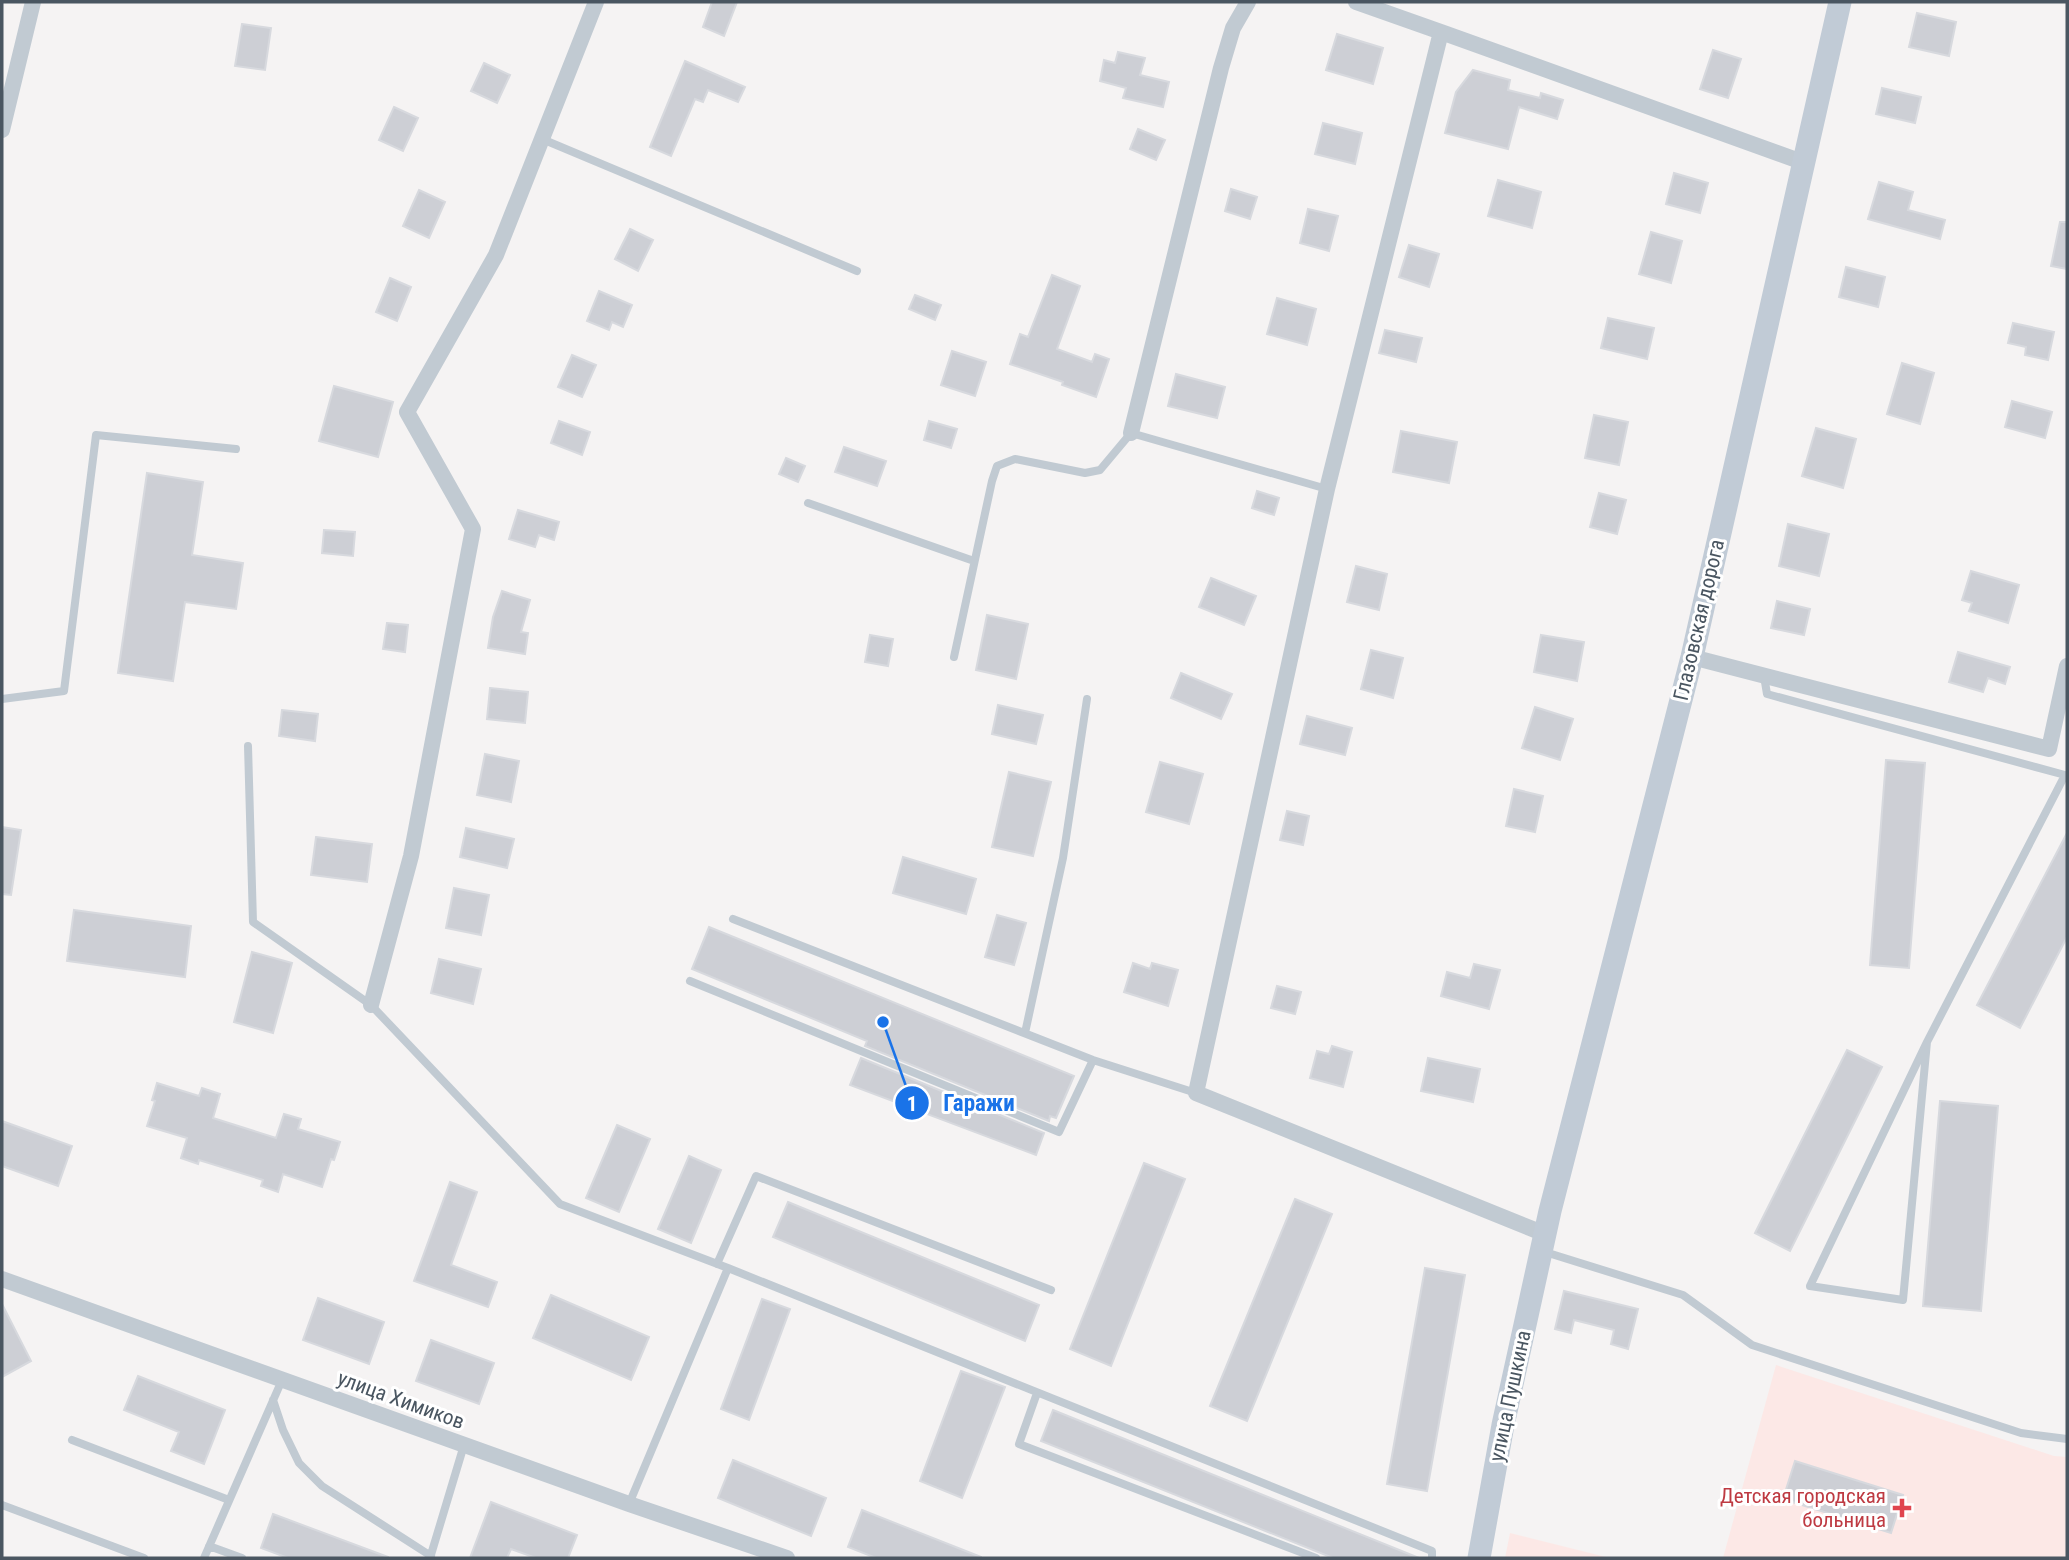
<svg xmlns="http://www.w3.org/2000/svg" width="2069" height="1560" font-family="'Roboto Condensed',sans-serif">
<style>
.medical{fill:#fce8e6}
.building{fill:#cdcfd5;stroke:#d7d9de;stroke-width:2}
.lines{fill:none;stroke-linecap:round;stroke-linejoin:round}
.lane{stroke:#c1cad2;stroke-width:8}
.street{stroke:#c1cad2;stroke-width:16}
.secondary{stroke:#c1cbd6;stroke-width:23}
.health-dot{fill:#e0444e;stroke:#fff;stroke-width:2.5}
.labels{text-anchor:middle;stroke-width:6;stroke-linejoin:round;paint-order:stroke}
.street-label{font-size:21px;fill:#4a5661;stroke:#fff}
.health-label{font-size:21px;fill:#be3a42;stroke:#fff;text-anchor:end}
.leader{fill:none;stroke:#1a73e8;stroke-width:2.5}
.callout-dot{fill:#1a73e8;stroke:#fff;stroke-width:2.5}
.mark-label{font-size:21px;text-anchor:middle;font-weight:bold;fill:#fff}
.callout-label{font-size:23px;text-anchor:middle;font-weight:bold;fill:#1a73e8;stroke:#fff;stroke-width:6;stroke-linejoin:round;paint-order:stroke}
</style>
<rect width="100%" height="100%" fill="#f5f3f3"/>
<!-- medical -->
<path class="medical" d="M1776,1365L2054,1456L2067,1457V1558H1723Z
M1510,1533L1610,1558H1505Z"/>
<!-- building -->
<path class="building" d="M712,2H737L724,36L703,27Z
M1917,13L1956,22L1949,56L1909,47Z
M242,24L271,28L265,70L235,66Z
M1337,34L1383,48L1373,84L1326,70Z
M1713,50L1741,59L1728,98L1700,89Z
M1118,52L1145,58L1140,75L1169,82L1163,107L1123,98L1126,88L1100,81L1104,60L1115,63Z
M685,61L745,87L738,102L708,90L703,102L695,99L671,156L650,147Z
M484,63L510,75L497,103L471,91Z
M1473,70L1510,80L1508,90L1540,98L1541,93L1563,100L1557,119L1519,107L1508,149L1445,133L1456,92Z
M1882,88L1921,97L1915,123L1876,114Z
M394,107L418,118L403,151L379,140Z
M1323,123L1362,133L1355,164L1315,154Z
M1138,129L1165,140L1156,160L1130,149Z
M1674,173L1708,183L1700,213L1666,204Z
M1498,180L1541,192L1532,228L1488,216Z
M1879,182L1913,192L1908,210L1945,220L1940,239L1868,219Z
M1231,189L1257,197L1250,219L1225,211Z
M419,190L445,202L429,238L403,226Z
M1308,209L1338,216L1329,251L1300,243Z
M2060,222H2067V269L2051,266Z
M630,229L653,240L638,271L615,259Z
M1651,232L1682,241L1671,283L1639,274Z
M1409,245L1439,254L1429,287L1399,277Z
M1846,267L1885,277L1878,307L1839,297Z
M1052,275L1080,286L1057,349L1092,362L1095,354L1109,359L1096,397L1062,385L1063,382L1010,364L1020,334L1028,337Z
M390,278L411,287L397,321L376,312Z
M599,291L632,305L623,327L612,322L609,330L587,321Z
M915,295L941,305L935,320L909,309Z
M1277,298L1316,309L1307,345L1267,334Z
M1608,318L1654,328L1647,359L1601,348Z
M2013,323L2054,332L2048,360L2025,355L2026,347L2008,343Z
M1385,330L1422,338L1416,362L1379,353Z
M952,351L986,362L975,396L941,385Z
M572,355L596,365L582,397L558,387Z
M1902,363L1934,373L1920,424L1887,414Z
M1176,374L1225,387L1217,418L1168,406Z
M334,386L393,402L378,457L319,441Z
M2012,401L2052,412L2045,438L2005,427Z
M1594,415L1628,422L1619,465L1585,458Z
M559,421L590,432L582,455L551,443Z
M929,421L957,429L951,448L924,440Z
M1816,428L1856,439L1843,488L1802,476Z
M1401,431L1457,442L1449,483L1393,472Z
M844,447L886,461L877,486L835,472Z
M786,458L805,466L798,482L779,474Z
M147,473L203,482L192,555L243,563L236,609L185,602L173,681L118,673Z
M1257,491L1279,498L1274,515L1252,508Z
M1599,493L1626,500L1617,534L1590,527Z
M518,510L559,522L554,540L539,535L535,547L509,539Z
M1788,524L1829,534L1819,576L1779,566Z
M324,530L355,532L353,556L322,553Z
M1356,566L1387,574L1379,610L1347,602Z
M1971,571L2019,585L2008,623L1969,611L1972,603L1962,600Z
M1211,578L1256,596L1244,625L1199,607Z
M502,591L530,600L521,632L528,633L525,654L488,648L493,617Z
M1777,601L1810,609L1804,635L1771,628Z
M987,615L1028,624L1016,679L976,670Z
M387,623L408,625L405,652L383,649Z
M870,635L893,639L888,666L865,662Z
M1541,635L1584,642L1577,681L1534,672Z
M1371,650L1403,658L1393,698L1361,689Z
M1958,652L2010,667L2005,684L1988,678L1983,692L1949,682Z
M1181,673L1232,694L1221,719L1171,698Z
M490,688L528,692L525,723L487,719Z
M998,705L1043,715L1036,744L992,734Z
M1535,707L1573,719L1560,760L1522,748Z
M282,710L318,714L315,741L279,736Z
M1307,716L1352,728L1345,755L1300,744Z
M485,754L519,761L511,802L477,795Z
M1886,760L1925,763L1909,968L1870,965Z
M1160,762L1203,774L1189,824L1146,812Z
M1009,772L1051,782L1033,856L992,847Z
M1514,789L1543,796L1535,832L1506,826Z
M1287,811L1309,816L1303,845L1280,840Z
M2,827L21,830L11,895L2,894Z
M466,828L514,839L507,868L460,857Z
M2067,833V937L2020,1028L1977,1005Z
M316,837L372,844L367,882L311,875Z
M903,857L976,879L966,914L893,893Z
M454,888L489,895L481,935L446,928Z
M74,910L191,926L185,977L67,961Z
M997,915L1026,923L1014,965L985,957Z
M709,927L1074,1076L1056,1118L1050,1116L1049,1121L865,1046L867,1041L692,969Z
M252,952L292,963L273,1033L234,1022Z
M439,959L481,969L473,1004L431,993Z
M1133,963L1150,969L1152,963L1178,970L1168,1006L1124,992Z
M1474,964L1500,970L1489,1009L1441,996L1447,972L1470,978Z
M1277,986L1301,992L1295,1014L1271,1008Z
M1332,1046L1352,1052L1343,1087L1310,1078L1317,1051L1329,1054Z
M1847,1050L1882,1067L1790,1251L1755,1233Z
M861,1058L1044,1133L1036,1155L850,1085Z
M1428,1058L1480,1069L1473,1102L1421,1091Z
M157,1083L199,1096L202,1088L220,1094L213,1118L276,1138L284,1114L301,1119L298,1129L340,1142L334,1160L331,1159L322,1187L283,1174L278,1192L261,1186L263,1180L199,1160L198,1164L181,1158L187,1138L147,1126L155,1101L152,1100Z
M1940,1101L1998,1106L1981,1311L1923,1306Z
M2,1121L72,1146L58,1186L2,1166Z
M617,1125L650,1139L619,1212L586,1198Z
M689,1156L721,1170L691,1243L658,1229Z
M1144,1163L1185,1179L1111,1366L1070,1349Z
M450,1182L477,1192L451,1265L497,1282L488,1307L414,1281Z
M1295,1199L1332,1214L1247,1421L1210,1406Z
M788,1202L1039,1305L1025,1341L773,1237Z
M1425,1268L1465,1275L1427,1491L1387,1484Z
M1564,1291L1638,1309L1628,1349L1611,1344L1614,1330L1574,1320L1571,1333L1555,1329Z
M551,1295L649,1337L631,1380L533,1338Z
M318,1298L384,1322L369,1364L303,1340Z
M762,1299L790,1309L749,1420L721,1409Z
M2,1304L31,1361L2,1377Z
M431,1340L494,1363L479,1404L416,1381Z
M961,1371L1005,1387L962,1498L920,1481Z
M138,1376L225,1410L204,1464L171,1451L179,1432L124,1410Z
M1053,1410L1419,1558H1333L1041,1441Z
M733,1460L826,1498L811,1536L718,1498Z
M1795,1461L1903,1495L1891,1533L1783,1499Z
M491,1502L577,1535L568,1558H536L511,1549L507,1558H470Z
M862,1510L981,1557V1558H876L848,1547Z
M273,1514L388,1557V1558H288L261,1548Z"/>
<g class="lines">
<!-- lane -->
<path class="lane" d="M542,139L857,271
M808,503L974,561
M954,657L992,481L997,466L1015,459L1085,473L1100,470L1131,433L1327,489
M1764,676L1767,694L2065,775L1927,1042L1903,1300L1810,1286L1927,1042
M2,699L64,691L96,435L236,449
M248,746L253,922L371,1005L560,1204L728,1268
M733,919L1093,1060L1196,1093
M690,981L1059,1132L1093,1060
M1025,1033L1063,858L1087,699
M1545,1252L1683,1295L1752,1345L2021,1433L2067,1439
M717,1264L756,1176L1051,1290
M1037,1393L1019,1444L1316,1558
M273,1400L283,1430L299,1463L322,1486L431,1556
M72,1440L229,1500
M629,1504L728,1268L1432,1551V1558
M2,1505L144,1558
M209,1546L242,1558
M204,1558L282,1380
M430,1558L464,1445"/>
<!-- street -->
<path class="street" d="M1356,2L1441,32L1327,489L1196,1093L1545,1234
M1441,32L1805,163
M2,130L33,2
M1131,433L1221,68L1233,28L1248,2
M1692,657L2049,749L2067,666
M371,1005L411,856L473,529L407,412L496,255L596,2
M2,1279L629,1504L787,1558"/>
<!-- secondary -->
<path class="secondary" d="M1479,1558L1503,1425L1550,1211L1692,657L1840,2"/>
</g>
<!-- markers -->
<path class="health-dot" d="M1898.5 1497.5h7v7h7v7h-7v7h-7v-7h-7v-7h7z"/>
<g class="labels">
<!-- street labels -->
<g class="street-label">
<text transform="translate(1699 620) rotate(-77)" y="7">Глазовская дорога</text>
<text transform="translate(1510 1396) rotate(-78)" y="7">улица Пушкина</text>
<text transform="translate(401 1400) rotate(20)" y="7">улица Химиков</text>
</g>
<!-- health labels -->
<g class="health-label">
<text x="1886" y="1503">Детская городская<tspan x="1886" dy="24">больница</tspan></text>
</g>
</g>
<!-- callouts -->
<path class="leader" d="M883 1022L912 1103"/>
<g class="callout-dot">
<circle cx="883" cy="1022" r="7"/>
<circle cx="912" cy="1103" r="18"/>
</g>
<g class="mark-label">
<text x="912" y="1111">1</text>
</g>
<g class="callout-label">
<text x="979" y="1111">Гаражи</text>
</g>
<!-- border -->
<rect width="2069" height="1560" fill="none" stroke="#4a5661" stroke-width="7"/>
</svg>
